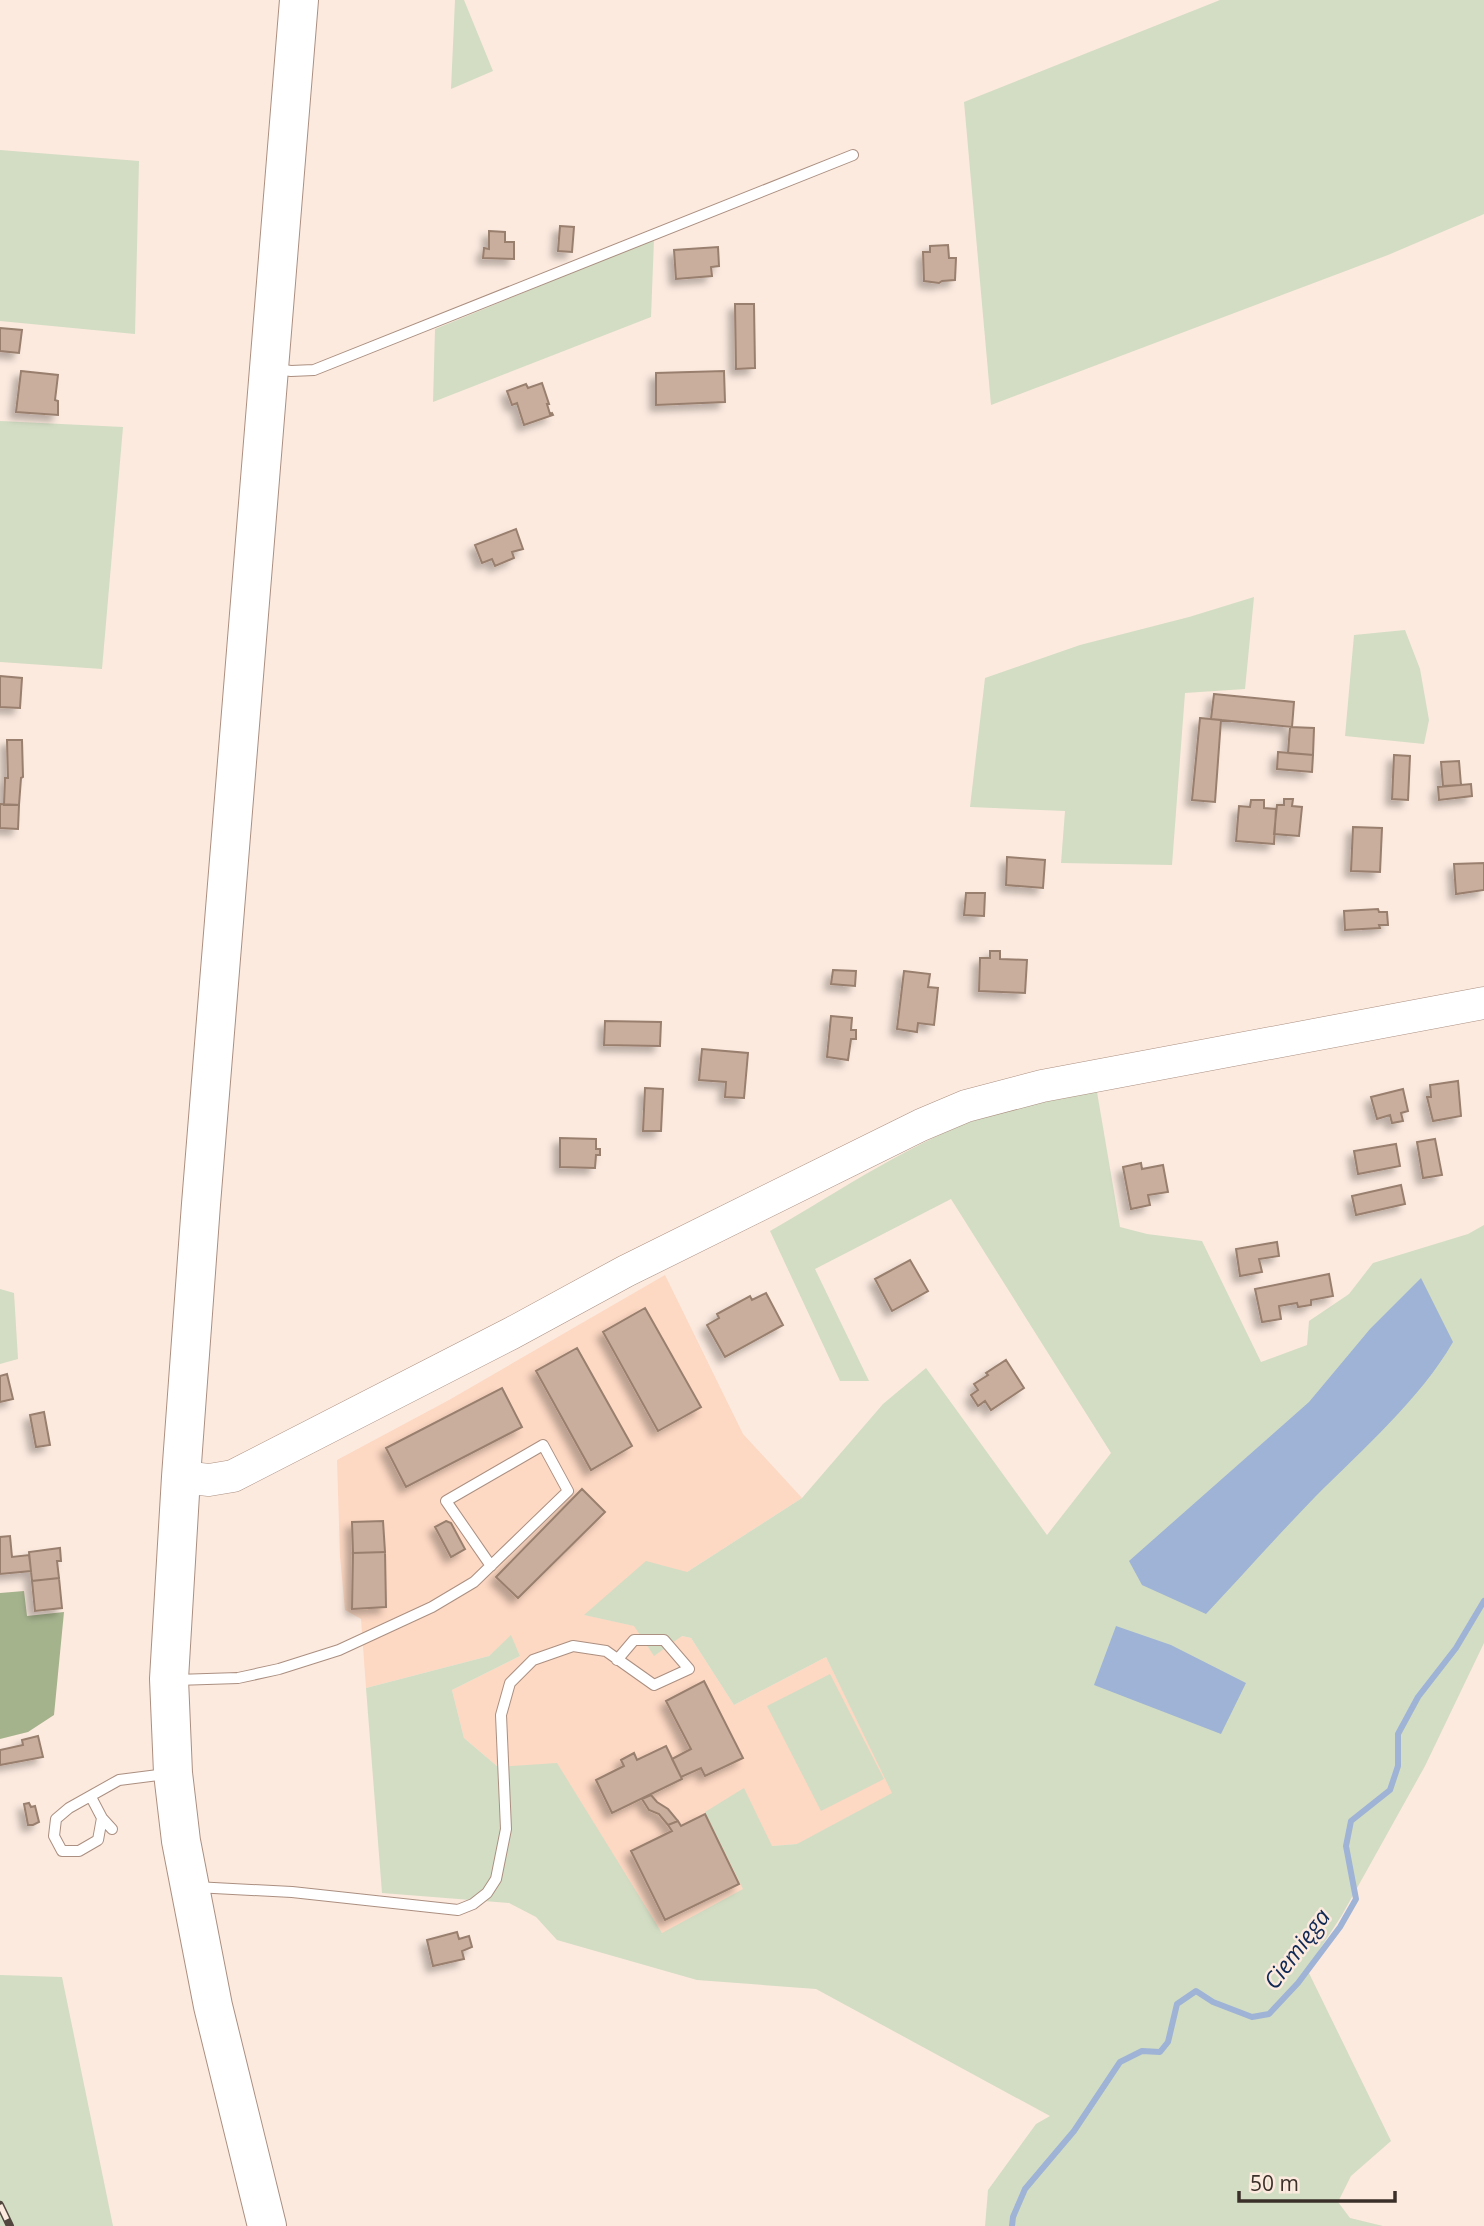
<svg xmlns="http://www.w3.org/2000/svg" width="1484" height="2226" font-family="'Open Sans',sans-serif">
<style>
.built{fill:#fdd8c3}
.green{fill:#d3ddc4}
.forest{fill:#a5b38d}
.water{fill:#9eb3d6}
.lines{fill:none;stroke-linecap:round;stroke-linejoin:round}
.stream{stroke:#9eb3d6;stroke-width:6}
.building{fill:#caae9d;stroke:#997f6e;stroke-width:2;filter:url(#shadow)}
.lane-casing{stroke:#ab8f80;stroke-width:12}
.secondary-casing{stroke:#ab8f80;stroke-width:33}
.highway-casing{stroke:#ab8f80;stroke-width:40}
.lane{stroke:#fff;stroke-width:10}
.secondary{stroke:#fff;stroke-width:32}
.highway{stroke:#fff;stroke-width:38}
.rail-casing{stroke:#52473f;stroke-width:8}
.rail{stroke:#fceadf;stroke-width:5;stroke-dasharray:16;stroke-linecap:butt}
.labels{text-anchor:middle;stroke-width:5;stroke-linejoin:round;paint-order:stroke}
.water-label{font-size:23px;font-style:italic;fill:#0f2854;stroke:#fceadf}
</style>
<defs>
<filter id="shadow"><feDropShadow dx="-6" dy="6" stdDeviation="3.5" flood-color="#0004"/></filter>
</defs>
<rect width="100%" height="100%" fill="#fceadf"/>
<!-- built -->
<path class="built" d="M665,1275L743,1434L802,1498L687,1572L585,1615L691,1638L734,1705L826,1657L893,1793L798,1844L772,1846L706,1812L744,1889L662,1934L557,1764L498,1767L464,1738L452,1690L520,1656L511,1636L489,1656L366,1688L361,1619L345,1610L340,1557L337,1460L449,1400Z"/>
<!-- green -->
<path class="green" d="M455,0H464L493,71L451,89Z
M1220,0H1484V214L1388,255L991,405L964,102Z
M0,150L139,161L135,334L0,321Z
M654,239L651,317L433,402L435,329Z
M0,421L123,427L102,669L0,662Z
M1254,597L1245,689L1185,693L1172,865L1061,863L1065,811L970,807L985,678L1080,645L1189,617Z
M1405,630L1420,669L1429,720L1424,744L1345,736L1354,635Z
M1097,1092L1120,1227L1147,1234L1202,1241L1261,1362L1307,1345L1309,1321L1349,1294L1373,1263L1468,1234L1484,1225V1643L1425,1766L1342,1915L1307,1969L1391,2141L1351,2176L1338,2202L1350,2218L1383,2226H985L988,2190L1036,2124L1050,2116L816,1989L697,1980L557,1940L536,1917L509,1903L382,1893L366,1688L489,1656L511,1635L520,1656L452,1690L464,1738L498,1767L557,1763L662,1933L743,1889L705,1812L744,1788L772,1846L797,1844L892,1793L826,1657L734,1705L691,1638L682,1636L654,1656L634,1626L584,1615L646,1561L687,1572L802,1498L883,1404L926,1368L1047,1535L1111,1453L951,1199L815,1269L869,1381H840L770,1231C842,1190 913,1140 992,1114C1026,1103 1062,1098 1097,1092Z
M0,1289L14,1293L18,1359L0,1364Z
M830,1674L884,1779L821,1811L767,1706Z
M0,1975L62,1977L113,2226H0Z"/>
<!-- forest -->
<path class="forest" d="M24,1591L27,1616L64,1612L54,1715L28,1732L0,1739V1593Z"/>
<!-- water -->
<path class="water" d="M1421,1278L1453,1342C1421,1398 1361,1451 1315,1497C1278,1535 1243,1575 1206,1614L1142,1585L1129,1561L1309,1402L1370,1329Z
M1116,1626L1171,1645L1246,1683L1221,1734L1094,1685Z"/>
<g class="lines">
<!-- stream -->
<path class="stream" d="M1012,2226L1013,2217L1025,2189L1074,2131L1120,2062L1142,2051L1160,2052L1168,2042L1177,2004L1196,1991L1213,2002L1252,2017L1269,2014L1298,1983L1340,1927L1356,1899L1346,1846L1351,1821L1390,1790L1398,1766V1734L1418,1697L1456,1648L1484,1601"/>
</g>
<!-- building -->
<path class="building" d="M560,226L574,227L572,252L558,251Z
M489,231L505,232V242H514V259L483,258L484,248L489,249Z
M948,245L949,258H956L955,280L942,281L939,283L924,281L923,252H930V246Z
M718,247L719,266L711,267L712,276L676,279L674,250Z
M735,304H754L755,368L736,369Z
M0,328L22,330L19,353L0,351Z
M21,371L58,375L55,400L58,401V415L16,412Z
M724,371L725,402L656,405V373Z
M542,383L549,404H547L550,414L552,413L553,415L524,425L517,403L512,405L507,391L526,384L528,388Z
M516,529L523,549L512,552L514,558L495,566L492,559L482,563L475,545Z
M0,676L22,678L20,708L0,707Z
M1214,694L1294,702L1292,727L1211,719Z
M1200,718L1221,720L1215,802L1192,800Z
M1290,727L1314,728L1313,755L1288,753Z
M7,740H22L23,777L21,778L19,805H4L5,778H8Z
M1278,752L1313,755L1312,772L1277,769Z
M1394,755L1410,756L1408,800L1392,799Z
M1459,761L1461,785L1443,786L1441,762Z
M1471,784L1472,796L1439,800L1438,787Z
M1284,799H1293L1292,806L1302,807L1299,836L1274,834L1277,805H1284Z
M1251,800H1264V808L1276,809L1274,844L1236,841L1239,806L1250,807Z
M0,804L19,805L18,829L0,828Z
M1353,827L1382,828L1380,872L1351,871Z
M1007,857L1045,860L1043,888L1006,885Z
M1484,863V890L1456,894L1454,864Z
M966,893H985L984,916L964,915Z
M1378,909L1379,912H1387L1388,925H1379L1380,928L1345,930L1344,911Z
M990,951H1000V959L1027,960L1025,993L979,991L980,958H990Z
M833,970L856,971L855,986L831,984Z
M904,971L930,974L928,987L938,988L934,1025L918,1023L917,1032L897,1029Z
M831,1016L852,1018L851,1030H856V1039H851L848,1060L827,1057Z
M605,1021L661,1022L660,1046L604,1045Z
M702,1049L748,1053L744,1098L725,1097L726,1082L699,1080Z
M1458,1081L1461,1116L1433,1121L1427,1097H1431L1430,1085Z
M645,1088L663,1089L661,1131H643Z
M1403,1089L1408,1111L1401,1113L1403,1121L1392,1123L1390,1115L1377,1119L1371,1097Z
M560,1138L596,1139V1149H600V1155H596L595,1168L560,1167Z
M1435,1139L1442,1175L1423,1178L1417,1142Z
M1396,1144L1400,1166L1358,1174L1354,1151Z
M1141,1163L1142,1169L1163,1165L1168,1192L1148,1195L1150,1205L1131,1209L1123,1167Z
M1401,1185L1405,1204L1356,1215L1352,1196Z
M1277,1242L1279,1256L1259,1259L1262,1272L1240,1276L1236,1249Z
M910,1260L928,1291L892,1311L875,1279Z
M1329,1274L1333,1296L1311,1300V1305L1298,1307L1297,1303L1279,1306L1281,1319L1262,1322L1255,1289Z
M766,1293L783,1325L725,1357L707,1325L719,1318L717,1314L750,1296L752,1300Z
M645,1308L701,1407L658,1431L603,1332Z
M577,1348L632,1446L591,1470L536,1371Z
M1006,1360L1024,1388L991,1410L985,1401L978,1406L971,1395L978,1390L974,1384L988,1375L986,1373Z
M7,1374L13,1399L0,1402V1376Z
M502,1388L522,1427L406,1487L386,1448Z
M44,1412L50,1445L36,1447L30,1415Z
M582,1489L605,1512L518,1598L496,1577Z
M383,1521L385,1552L353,1553L352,1522Z
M446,1521L451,1523L465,1549L451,1557L435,1527Z
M10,1536L12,1557L29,1555L31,1571L0,1574V1537Z
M60,1548L61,1561H57L59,1578L32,1581L29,1552Z
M385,1552L386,1607L352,1609L353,1553Z
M59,1578L62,1608L35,1611L32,1581Z
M704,1681L743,1758L705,1776L701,1768L681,1777L672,1759L691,1749L666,1701Z
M38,1736L43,1757L0,1765V1750L23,1745L22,1740Z
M666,1746L682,1779L612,1813L596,1780L624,1766L621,1760L634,1753L637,1760Z
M651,1795L657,1802L668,1809L678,1821L668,1825L659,1814L649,1810L642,1799Z
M29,1803L31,1807L35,1806L39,1822L33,1825H28L24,1804Z
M705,1814L739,1884L665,1920L631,1851L672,1831L668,1825L678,1821L681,1826Z
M457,1932L459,1939L469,1936L472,1947L462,1951L464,1959L433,1966L427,1940Z"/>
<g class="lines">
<defs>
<path id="lane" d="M276,369L291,371L314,370L853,155
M176,1680L238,1678L279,1669L339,1650L432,1607L474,1582L568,1491L543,1445L446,1501L491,1566
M91,1797L102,1818L112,1829
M102,1818L98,1840L79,1851H62L54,1836L56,1819L69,1808L119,1780L166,1774
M195,1887L292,1892L458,1910L473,1904L487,1893L496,1879L506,1829L501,1715L510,1683L533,1660L573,1646L606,1651L654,1685L689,1669L664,1640H634L617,1660"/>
<path id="secondary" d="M181,1477L209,1480L233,1476L512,1333L626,1271L921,1125L966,1106L1042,1086L1484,1003"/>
<path id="highway" d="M267,2226L213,2006L181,1841L173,1773L169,1679L181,1477L201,1204L299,0"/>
</defs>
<!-- lane casing -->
<use href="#lane" class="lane-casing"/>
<!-- secondary casing -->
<use href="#secondary" class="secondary-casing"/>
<!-- highway casing -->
<use href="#highway" class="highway-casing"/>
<!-- lane -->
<use href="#lane" class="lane"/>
<!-- secondary -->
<use href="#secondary" class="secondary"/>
<!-- highway -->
<use href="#highway" class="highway"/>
<defs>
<path id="rail" d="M0,2205L10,2226"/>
</defs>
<!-- rail casing -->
<use href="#rail" class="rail-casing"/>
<!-- rail -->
<use href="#rail" class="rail"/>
</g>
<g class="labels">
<!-- water labels -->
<g class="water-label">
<text transform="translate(1297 1949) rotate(-53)" y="8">Ciemięga</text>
</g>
</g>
<!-- scale -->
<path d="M1239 2191v10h156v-10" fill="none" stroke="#3b3029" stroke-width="3.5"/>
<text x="1250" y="2191" font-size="21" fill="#3b3029" stroke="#fceadf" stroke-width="5" paint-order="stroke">50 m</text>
</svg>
